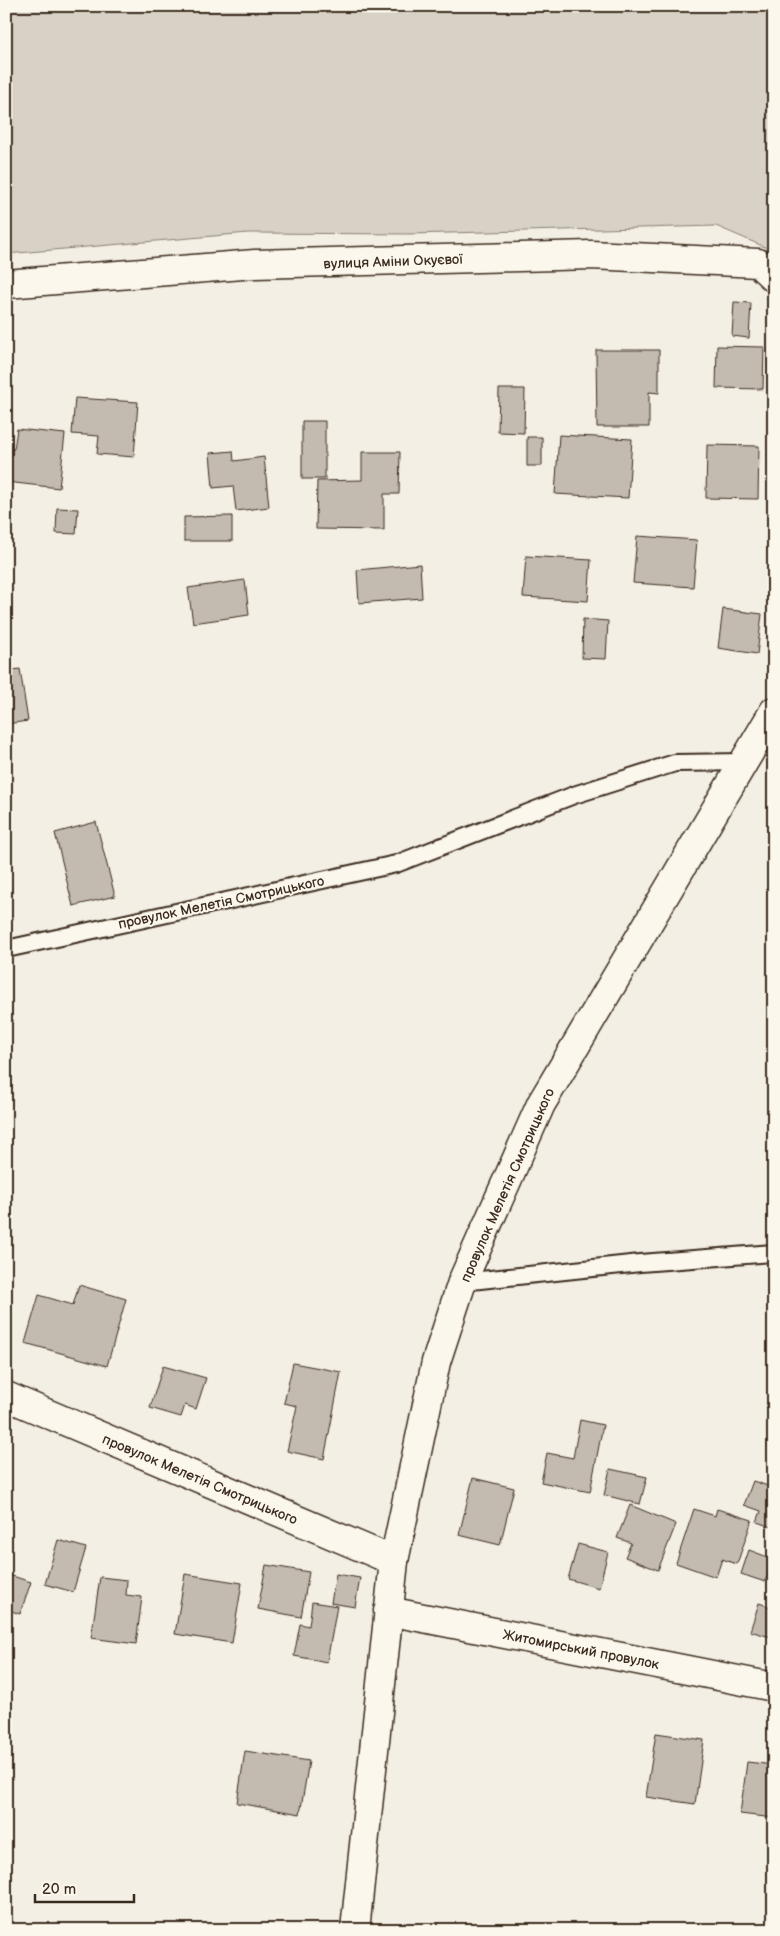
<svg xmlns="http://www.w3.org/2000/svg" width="780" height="1936" font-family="'Balsamiq Sans',sans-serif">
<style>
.green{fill:#d8d1c6;stroke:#8a7e72}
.building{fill:#c3bbb0;stroke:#3b2a1e}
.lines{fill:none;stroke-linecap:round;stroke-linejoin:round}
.lane-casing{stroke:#3b2a1e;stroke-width:20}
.street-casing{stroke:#3b2a1e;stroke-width:31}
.secondary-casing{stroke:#3b2a1e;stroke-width:31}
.lane{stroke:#fbf7ec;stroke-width:16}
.street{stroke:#fbf7ec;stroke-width:28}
.secondary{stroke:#fbf7ec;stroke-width:28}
.labels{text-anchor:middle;stroke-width:4;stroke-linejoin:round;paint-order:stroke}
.street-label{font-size:14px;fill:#3b2a1e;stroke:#fbf7ec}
</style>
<rect width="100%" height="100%" fill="#f3efe4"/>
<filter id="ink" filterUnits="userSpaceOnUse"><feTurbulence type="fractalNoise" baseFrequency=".02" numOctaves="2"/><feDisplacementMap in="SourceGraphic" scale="10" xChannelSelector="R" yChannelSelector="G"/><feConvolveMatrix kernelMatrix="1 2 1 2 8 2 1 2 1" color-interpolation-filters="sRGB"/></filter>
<g filter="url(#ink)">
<!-- green -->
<path class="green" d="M6,6H774V251L716,226L410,234L248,233L6,254Z"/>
<!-- building -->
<path class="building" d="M734,302L751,303L749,338L732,336Z
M717,346L764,347L763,389L716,388Z
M596,350H659V393L649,392V427H597Z
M499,389H525L524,433L498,432Z
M75,398L138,402L134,457L97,454L99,436L72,434Z
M302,421H325V479H302Z
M17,429L65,434L59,488L6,482V449H14Z
M559,435L632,439L628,498L555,494Z
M527,437H542V466H527Z
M707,445L759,446L758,499L706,498Z
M233,451L234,461L264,457L269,507L236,511L233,486L213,488L210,453Z
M362,452H400L399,494H384V530L316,529L317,481L362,480Z
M57,508L78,509L76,534L56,533Z
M232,516V541H184V517Z
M637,536L697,540L693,587L633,583Z
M526,556L591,560L588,601L523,597Z
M420,564L422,598L359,603L357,570Z
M245,580L249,615L193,623L188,588Z
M723,609L762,614L757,654L718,648Z
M583,619L608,621L606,659L582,658Z
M20,669L28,721L6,724V671Z
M96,822L115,896L73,906L55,833Z
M79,1285L126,1299L107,1366L25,1343L39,1295L73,1305Z
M293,1363L341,1372L324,1459L287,1451L297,1406L284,1403Z
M163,1366L206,1378L196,1409L185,1405L181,1417L150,1408Z
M580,1420L603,1425L590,1492L541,1482L547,1453L573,1458Z
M610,1469L647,1477L640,1504L604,1495Z
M473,1478L514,1488L500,1545L459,1535Z
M753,1481L774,1488V1528L757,1522L761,1511L744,1505Z
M630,1505L676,1524L658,1570L625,1557L631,1543L617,1538Z
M694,1509L715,1516L717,1509L752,1520L737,1564L722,1559L716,1577L676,1563Z
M58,1540L86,1548L73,1592L45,1584Z
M578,1544L608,1552L599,1588L568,1579Z
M749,1550L773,1559L765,1582L741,1574Z
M266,1565L309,1572L301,1617L258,1609Z
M6,1574L31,1582L20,1614L6,1609Z
M185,1574L242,1583L232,1643L175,1634Z
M336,1574L360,1578L355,1607L331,1603Z
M100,1577L127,1580L126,1595L142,1597L136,1644L91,1638Z
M312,1602L337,1606L327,1662L294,1656L300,1624L309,1626Z
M759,1603L774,1608V1638L750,1631Z
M656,1733L704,1740L695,1804L646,1797Z
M245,1751L309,1761L300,1814L237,1803Z
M747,1762L774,1765V1818L740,1814Z"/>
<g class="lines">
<defs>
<path id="lane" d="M11,948L396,864L574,795L675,763L743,762
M462,1282L640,1263L774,1253"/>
<path id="street" d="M6,284L255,264L591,255L758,263L774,278
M6,1396L394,1561
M388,1611L774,1687"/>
<path id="secondary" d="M355,1930L394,1561L436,1362L462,1282L541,1104L774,711"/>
</defs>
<!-- lane casing -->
<use href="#lane" class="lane-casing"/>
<!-- street casing -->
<use href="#street" class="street-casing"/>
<!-- secondary casing -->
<use href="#secondary" class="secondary-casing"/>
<!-- lane -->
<use href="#lane" class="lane"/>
<!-- street -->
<use href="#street" class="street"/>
<!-- secondary -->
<use href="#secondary" class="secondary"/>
</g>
</g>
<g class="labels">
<!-- street labels -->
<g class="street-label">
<text transform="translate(393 261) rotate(-2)" y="5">вулиця Аміни Окуєвої</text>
<text transform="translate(221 902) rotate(-12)" y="5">провулок Мелетія Смотрицького</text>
<text transform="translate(507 1185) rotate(-66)" y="5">провулок Мелетія Смотрицького</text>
<text transform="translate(200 1479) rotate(23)" y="5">провулок Мелетія Смотрицького</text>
<text transform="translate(581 1649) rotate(11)" y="5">Житомирський провулок</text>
</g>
</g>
<!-- margin -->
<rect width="780" height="1936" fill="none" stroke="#fbf7ec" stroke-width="25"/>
<rect x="12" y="12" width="755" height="1911" fill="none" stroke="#3b2a1e" stroke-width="2" filter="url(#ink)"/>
<!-- scale -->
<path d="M35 1894v8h99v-8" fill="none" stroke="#3b2a1e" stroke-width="2.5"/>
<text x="42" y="1894" font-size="15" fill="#3b2a1e" stroke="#fbf7ec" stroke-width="4" paint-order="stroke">20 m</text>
</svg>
